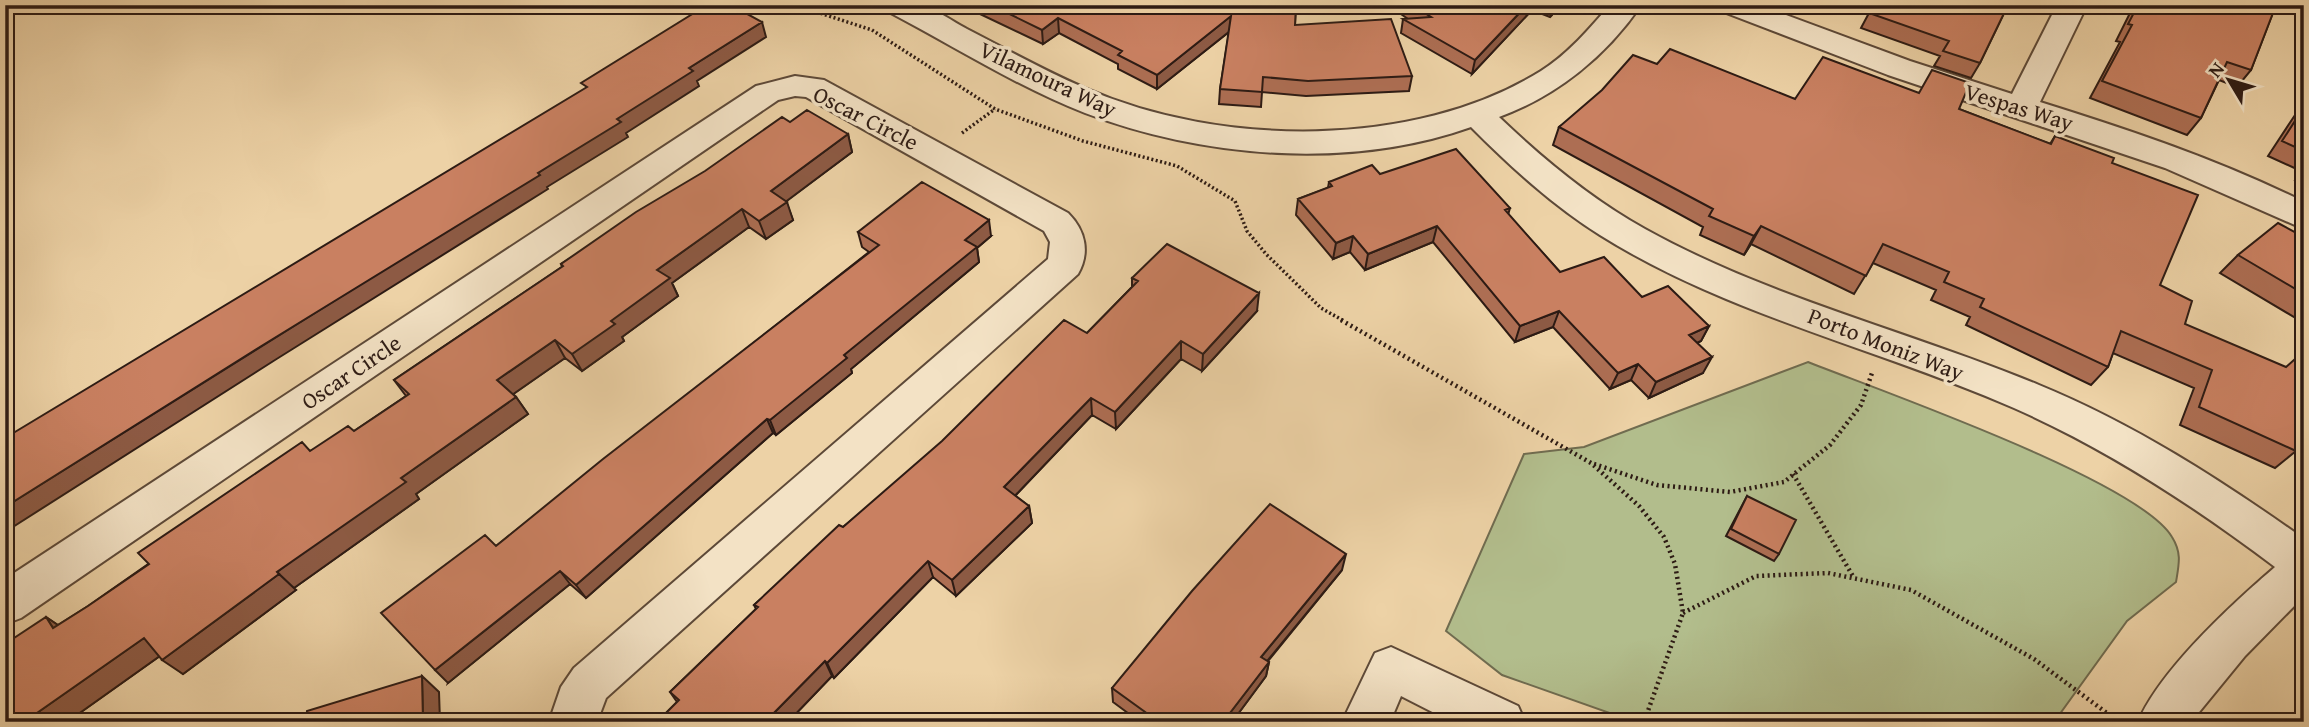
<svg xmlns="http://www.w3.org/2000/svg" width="2309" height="727" font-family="'Gentium Book Plus',serif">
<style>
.green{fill:#b2bd8c;stroke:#706c50;stroke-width:2}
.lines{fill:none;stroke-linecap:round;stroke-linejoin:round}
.minor-casing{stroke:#5d4938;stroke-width:4}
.path-far1{stroke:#2d1b14;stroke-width:3.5;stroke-dasharray:2 2.5;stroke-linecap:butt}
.path{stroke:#2d1b14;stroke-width:4.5;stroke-dasharray:2 3.5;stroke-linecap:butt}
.minor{fill:#f3e2c5;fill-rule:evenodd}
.wall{fill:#ad6e53;stroke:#2d1b14;stroke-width:2}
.shaded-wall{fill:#8d5a44;stroke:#2d1b14;stroke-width:2}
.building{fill:#c98061;stroke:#2d1b14;stroke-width:2}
.labels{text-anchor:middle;stroke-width:7;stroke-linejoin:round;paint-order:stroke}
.street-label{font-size:23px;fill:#2d1b14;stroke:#f3e2c5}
</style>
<rect width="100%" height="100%" fill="#edd2a6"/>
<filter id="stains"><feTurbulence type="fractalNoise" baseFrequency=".00286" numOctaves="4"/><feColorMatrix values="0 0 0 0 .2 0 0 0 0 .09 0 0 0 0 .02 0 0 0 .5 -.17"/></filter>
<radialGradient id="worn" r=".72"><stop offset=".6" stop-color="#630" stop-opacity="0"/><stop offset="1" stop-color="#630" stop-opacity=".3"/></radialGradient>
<!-- green -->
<path class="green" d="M1808,362C1878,390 2139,481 2172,537C2182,553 2179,564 2176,582L2127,621L2054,722H1635L1502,675L1446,631L1524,454L1584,447Z"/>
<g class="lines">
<defs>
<path id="minor" d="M882,5C894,5 908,3 919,5C935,8 953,22 967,29C1006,49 1045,71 1085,88C1219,147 1414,150 1541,71C1568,54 1589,29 1610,5H1641C1606,56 1557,96 1499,117C1543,159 1591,199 1645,229C1769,298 1909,331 2039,385C2134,424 2221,480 2304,539V596L2245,656L2191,722H2138C2161,669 2231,605 2275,567C2193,505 2107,449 2014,408C1878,348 1727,315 1600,235C1552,205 1511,167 1471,127C1350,170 1204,158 1085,113C1016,86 952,45 887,11Z
M1716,5H1759L1910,61L2012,94L2057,5H2087L2040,102C2130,130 2219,160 2304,202V229L2165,168L1888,75L1721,11Z
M795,76L824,80L1068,213C1086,231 1090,253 1078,274L606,698L597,722H549L561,687L574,668L1048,259L1050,242L1044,231L806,97L795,96L778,100L21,618L5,624V579L756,86Z
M1391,647L1518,706L1525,722H1452L1401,696L1390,722H1342L1375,653Z"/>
</defs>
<!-- minor casing -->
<use href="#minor" class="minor-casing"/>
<!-- path-far1 -->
<path class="path-far1" d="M795,5L872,30L995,109L1083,141L1177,166L1235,201L1247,231L1266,254L1321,308L1344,321
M962,133L995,109"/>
<!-- path -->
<path class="path" d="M1341,320L1591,463L1639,506L1664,537L1675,564L1683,613L1644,722
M1594,464L1657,485L1730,492L1784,482L1830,445L1861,405L1872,373
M1793,474L1854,578
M1683,613L1756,576L1828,573L1911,590L2034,659L2119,722"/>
<!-- minor -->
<use href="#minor" class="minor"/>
</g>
<!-- wall -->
<path class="wall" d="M977,5H1296L1295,25L1412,76L1409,91L1306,96L1262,92L1261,107L1219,104L1220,89L1229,32L1157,89L1118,69V64L1059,33L1043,44L980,14L979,6Z
M1388,5H1561L1550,17L1532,10L1472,74L1401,33L1403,19H1408Z
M2008,5L1980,63L1971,78L1934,66L1940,56L1861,28L1869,13Z
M2134,5H2276L2251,70L2237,87L2219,80L2201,118L2187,135L2090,98L2120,42L2116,41Z
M1657,64L1795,99L1959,109L2050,144L2055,136L2112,163L2160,285L2185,324L2296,451L2275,468L2180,425L2194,388L2113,353L2108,367L2091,385L1966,325L1970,317L1931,300L1936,290L1873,263L1854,294L1751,244L1744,255L1700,235L1703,227L1553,145L1559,127Z
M2304,105V184L2295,180L2301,171L2268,156L2295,115Z
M790,122L848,134L852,152L786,201L793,220L766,239L749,227L672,283L678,296L622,337L624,341L582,371L565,358L513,394L516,397L528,414L416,494L419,499L294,588L296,590L183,674L160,656L67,722H5L46,617L58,625L88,606L310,451L354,431L406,396L394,380L562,267L561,264Z
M1380,174L1510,208L1508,215L1560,272L1642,297L1709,326L1701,341L1697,343L1703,373L1649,398L1631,380L1610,389L1553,327L1515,342L1433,242L1365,270L1350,252L1333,259L1296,215L1298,199L1328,188L1329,182Z
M858,232L991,236L977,248L979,262L851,369L852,373L776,435L773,433L586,598L570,584L448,683L496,546L869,252L862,247Z
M2304,237V323L2220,273L2238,255Z
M1132,278L1257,311L1202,371L1181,359L1116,429L1092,415L1015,496L1029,506L1032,523L956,596L933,577L834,678L832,676L788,722H657L677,702L670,692L756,609L754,605L843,527L1087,333L1132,287Z
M1747,496L1779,554L1774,561L1726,536Z
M1342,570L1268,661L1269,662L1266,676L1232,722H1140L1113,702L1112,688Z"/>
<!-- shaded-wall -->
<path class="shaded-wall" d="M1527,5H1533L1532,10L1472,74L1475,60Z
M1554,5H1561L1550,17Z
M1231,16L1230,31L1157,89V75Z
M1058,18L1059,33L1043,44L1042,30Z
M762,22L766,37L697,81L699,86L626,133L628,137L547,187L548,189L275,360L5,532V507L538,173L617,119L689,68Z
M848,134L852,152L776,209L771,191Z
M787,202L793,220L766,239L759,221Z
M742,209L749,227L672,283L678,296L622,337L624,341L582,371L572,354L611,321L657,270Z
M989,220L991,236L977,248L979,262L851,369L852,373L776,435L770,420L844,355L965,240Z
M1437,226L1433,242L1365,270L1368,254Z
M1761,226L1751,244L1744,255L1754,236Z
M1353,236L1350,252L1333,259L1336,243Z
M1259,293L1257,311L1202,371L1203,354Z
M1559,311L1553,327L1515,342L1520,326Z
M1709,326L1701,341L1680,351L1689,335Z
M555,340L565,358L509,397L497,380Z
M1181,341V359L1116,429L1115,412Z
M1712,357L1703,373L1649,398L1656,382Z
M1638,364L1631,380L1610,389L1618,373Z
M516,397L528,414L416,494L419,499L294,588L277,572L401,478Z
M1091,398L1092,415L1007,504L1004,487Z
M767,419L773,433L586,598L576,585Z
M1029,506L1032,523L956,596L952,580Z
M1346,554L1342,570L1259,671L1261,657Z
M928,561L933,577L834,678L827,663Z
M560,571L570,584L448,683L435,670Z
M279,574L296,590L183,674L162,660Z
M46,617L68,632L53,628Z
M144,638L164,653L67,722H24Z
M825,661L832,676L788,722H765Z
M1269,662L1266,676L1232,722H1223Z
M422,676L439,692L440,722H423Z"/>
<!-- building -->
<path class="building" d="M707,5H731L762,22L689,68L693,71L617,119L621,122L538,173L540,175L263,345L5,507V438L587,87L581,83Z
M991,5H1296L1295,25L1391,19L1412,76L1308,81L1263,77L1262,92L1220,89L1231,16L1157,75L1118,55L1122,51L1058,18L1042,30Z
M1412,5H1527L1475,60L1403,19L1431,17Z
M1874,5H2008L1980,63L1943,51L1949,41L1869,13Z
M2138,5H2276L2251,70L2227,62L2201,118L2102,81L2132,25L2128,24Z
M1670,49L1795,99L1823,57L1919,93L1932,70L1970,83L1959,109L2051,144L2055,136L2114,158L2112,163L2198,195L2160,285L2192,301L2185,324L2286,367L2304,351V424L2296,451L2199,407L2212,370L2121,331L2108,367L1980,307L1984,299L1944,282L1949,272L1883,244L1866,276L1761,226L1754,236L1709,216L1713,209L1559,127L1602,90L1633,55L1657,64Z
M2304,107V151L2282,141Z
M807,110L848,134L771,191L787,202L759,221L742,209L720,225L657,270L670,278L611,321L615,324L572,354L555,340L497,380L516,397L401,478L406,482L277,572L279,574L162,660L144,638L24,722H5V644L46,617L53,628L88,606L149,564L138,553L302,442L310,451L348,426L354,431L409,394L394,380L563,266L561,264L636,212L705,171L782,117L790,122Z
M1456,149L1510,208L1505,210L1560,272L1604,257L1642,297L1668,286L1709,326L1689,335L1712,357L1656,382L1638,364L1618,373L1559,311L1520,326L1437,226L1368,254L1353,236L1336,243L1298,199L1332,186L1329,182L1372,165L1380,174Z
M922,182L989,220L965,240L977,247L844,355L847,358L770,420L767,419L576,585L560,571L435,670L381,613L485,535L496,546L603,459L879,245L858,232Z
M2278,223L2304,237V294L2238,255Z
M1167,244L1259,293L1203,354L1181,341L1115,412L1091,398L1004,487L1029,506L952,580L928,561L827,663L825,661L765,722H657L679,700L670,692L758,607L754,605L839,525L843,527L942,441L1064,320L1087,333L1138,281L1132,278Z
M1747,496L1796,520L1779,554L1731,529Z
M1270,504L1346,554L1261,657L1269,662L1223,722H1159L1112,688L1192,591Z
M422,676L423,722H306L307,711Z"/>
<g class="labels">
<!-- street labels -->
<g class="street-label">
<text transform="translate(1048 79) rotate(25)" y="8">Vilamoura Way</text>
<text transform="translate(2019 107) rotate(17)" y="8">Vespas Way</text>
<text transform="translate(866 118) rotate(27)" y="8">Oscar Circle</text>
<text transform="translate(1886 344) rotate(21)" y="8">Porto Moniz Way</text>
<text transform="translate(351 372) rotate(-34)" y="8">Oscar Circle</text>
</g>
</g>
<!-- margin -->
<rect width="2309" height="727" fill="none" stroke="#edd2a6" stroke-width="28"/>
<rect x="7" y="7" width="2295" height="713" fill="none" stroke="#2d1b14" stroke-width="3.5"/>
<rect x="14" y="14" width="2281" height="699" fill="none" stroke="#2d1b14" stroke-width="2"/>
<!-- north arrow -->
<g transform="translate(2229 80) rotate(308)" stroke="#f3e2c5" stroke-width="5" paint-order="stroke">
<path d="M0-5L12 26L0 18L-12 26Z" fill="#2d1b14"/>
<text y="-10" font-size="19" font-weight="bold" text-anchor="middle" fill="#2d1b14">N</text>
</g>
<rect width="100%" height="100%" filter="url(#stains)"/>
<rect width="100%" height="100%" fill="url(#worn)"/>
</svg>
